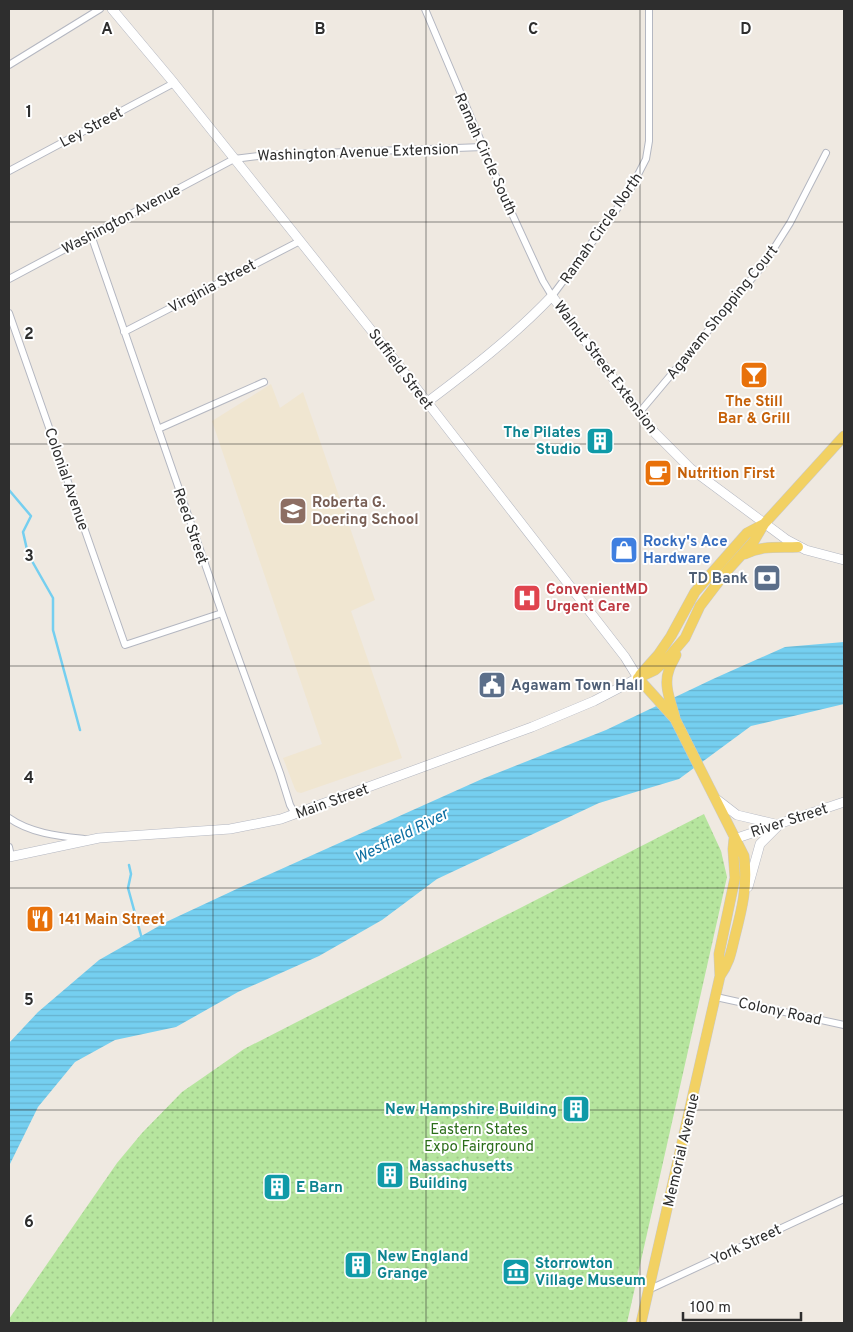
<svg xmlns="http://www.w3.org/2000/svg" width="853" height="1332" font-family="Overpass,sans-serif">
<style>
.education{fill:#f0e6d1}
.park{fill:url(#park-dots)}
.water{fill:url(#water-rules)}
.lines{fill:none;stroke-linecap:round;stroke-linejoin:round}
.stream{stroke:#75cff0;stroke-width:2.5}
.street-casing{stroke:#b4b7c1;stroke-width:8}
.secondary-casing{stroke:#b4b7c1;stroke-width:10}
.primary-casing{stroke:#c9c9c9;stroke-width:11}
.street{stroke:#fff;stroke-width:6}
.secondary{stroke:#fff;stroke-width:9}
.primary{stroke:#f2d163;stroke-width:10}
.grid{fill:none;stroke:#2e2e2e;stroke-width:1;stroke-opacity:0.55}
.labels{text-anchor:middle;stroke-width:4;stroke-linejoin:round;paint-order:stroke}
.street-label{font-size:15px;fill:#2e2e2e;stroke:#fff}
.food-label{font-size:15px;font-weight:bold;fill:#c56008;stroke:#fff;text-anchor:start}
.culture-label{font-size:15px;font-weight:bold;fill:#0d838f;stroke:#fff;text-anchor:start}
.education-label{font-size:15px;font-weight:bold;fill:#785e54;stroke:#fff;text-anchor:start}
.shop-label{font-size:15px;font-weight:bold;fill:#366cbe;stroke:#fff;text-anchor:start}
.service-label{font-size:15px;font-weight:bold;fill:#4e5e75;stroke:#fff;text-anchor:end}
.health-label{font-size:15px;font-weight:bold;fill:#be3a42;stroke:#fff;text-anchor:start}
.park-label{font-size:15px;fill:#2c6e1b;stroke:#fff}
.water-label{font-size:16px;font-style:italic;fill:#0d6fa3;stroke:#fff}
.grid-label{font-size:16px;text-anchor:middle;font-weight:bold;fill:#2e2e2e;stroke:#fff;stroke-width:4;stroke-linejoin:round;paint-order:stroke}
</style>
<defs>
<pattern id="park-dots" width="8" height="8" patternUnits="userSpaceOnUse" patternTransform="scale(1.25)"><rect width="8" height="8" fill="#b6e59e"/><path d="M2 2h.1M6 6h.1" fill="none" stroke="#9dc588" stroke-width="1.8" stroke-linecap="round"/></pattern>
<pattern id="water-rules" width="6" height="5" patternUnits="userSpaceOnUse" patternTransform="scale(1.25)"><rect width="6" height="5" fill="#75cff0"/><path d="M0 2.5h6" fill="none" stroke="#66b2ce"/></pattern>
</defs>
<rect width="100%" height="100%" fill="#efe9e1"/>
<!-- education -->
<path class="education" d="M271,384L280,408L303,392L375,600L351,611L402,758L301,793L297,792L295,789L283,758L322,744L212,421Z"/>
<!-- park -->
<path class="park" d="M704,814L721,851L727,877L627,1323H9V1319L117,1163L142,1133L182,1092L244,1049Z"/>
<!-- water -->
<path class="water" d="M844,642V704L751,726L679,779L599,803L437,879L382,920L319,956L238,992L176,1027L115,1040L75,1062L38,1107L9,1166V1043L38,1012L99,960L166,922L241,887L482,779L606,730L713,679L785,647Z"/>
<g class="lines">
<!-- stream -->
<path class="stream" d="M9,490L31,516L23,532L28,554L53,598V630L80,730
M129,865L131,874L128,888L142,939"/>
<defs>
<path id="street" d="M425,9L508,205L543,281L552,296L628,194L646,159L649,141V9
M9,65L100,9
M9,171L174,83
M91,235L222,613L280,773L290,805L295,814
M9,279L234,159L267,155L483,147
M9,313L125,645L222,613
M124,332L300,241
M639,413L764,264L790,223L826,153
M158,429L264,382
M9,818C30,833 58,836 84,839
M9,847L11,856
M716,997L844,1025
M648,1290L844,1199"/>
<path id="secondary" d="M426,403C470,370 514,336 552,296L639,413L655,433L690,468L787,540L806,550L844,560
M715,798L737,815L775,824
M734,839L844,802
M9,857L99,838L230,829L281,819L532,727L594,701L638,678L625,657L379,340L174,83L112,9
M748,887L760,844L781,823"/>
<path id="primary" d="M745,554C762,545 779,548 798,547
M640,675L658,655L671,636L695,592L747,533L764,524
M638,678L675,719L744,856C748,885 742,909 735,936C731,952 730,962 720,976
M638,678L655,670L667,659L685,638L700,606L726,572L754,541L764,524L844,436
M675,718C671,702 663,685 669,670C670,665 674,660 676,655
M641,1323L720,976L719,954L735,878L733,849L734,839"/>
</defs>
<!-- street casing -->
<use href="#street" class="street-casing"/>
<!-- secondary casing -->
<use href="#secondary" class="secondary-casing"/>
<!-- primary casing -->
<use href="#primary" class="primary-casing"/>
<!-- street -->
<use href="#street" class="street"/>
<!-- secondary -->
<use href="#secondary" class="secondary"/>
<!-- primary -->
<use href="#primary" class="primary"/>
</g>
<!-- grid -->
<path class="grid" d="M213,9V1323M426,9V1323M640,9V1323M9,222H844M9,444H844M9,666H844M9,888H844M9,1110H844"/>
<!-- icons -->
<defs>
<symbol id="bar-square" viewBox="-11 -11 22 22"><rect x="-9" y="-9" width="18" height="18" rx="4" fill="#e8710a" stroke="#fff"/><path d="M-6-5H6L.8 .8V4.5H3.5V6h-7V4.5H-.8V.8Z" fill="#fff"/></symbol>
<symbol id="building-square" viewBox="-11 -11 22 22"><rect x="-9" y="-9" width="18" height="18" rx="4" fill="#0f9aa8" stroke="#fff"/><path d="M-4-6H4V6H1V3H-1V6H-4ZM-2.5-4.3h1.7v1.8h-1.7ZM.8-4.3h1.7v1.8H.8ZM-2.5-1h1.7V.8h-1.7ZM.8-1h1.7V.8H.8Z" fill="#fff"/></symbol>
<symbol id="cafe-square" viewBox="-11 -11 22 22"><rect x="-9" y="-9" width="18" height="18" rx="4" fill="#e8710a" stroke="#fff"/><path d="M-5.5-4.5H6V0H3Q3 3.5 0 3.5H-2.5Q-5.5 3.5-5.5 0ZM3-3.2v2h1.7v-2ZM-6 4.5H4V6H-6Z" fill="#fff"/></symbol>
<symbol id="school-square" viewBox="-11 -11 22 22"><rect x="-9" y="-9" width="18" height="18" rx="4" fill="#8d6e63" stroke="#fff"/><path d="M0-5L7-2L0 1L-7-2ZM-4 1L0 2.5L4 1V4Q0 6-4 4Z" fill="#fff"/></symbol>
<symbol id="shop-square" viewBox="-11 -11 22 22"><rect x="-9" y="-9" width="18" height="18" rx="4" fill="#3f7fe0" stroke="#fff"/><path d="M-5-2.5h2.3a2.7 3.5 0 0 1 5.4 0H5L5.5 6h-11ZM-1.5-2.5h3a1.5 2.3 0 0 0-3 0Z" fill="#fff"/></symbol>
<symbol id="bank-square" viewBox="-11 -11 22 22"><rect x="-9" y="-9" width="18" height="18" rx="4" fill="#5c6f8a" stroke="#fff"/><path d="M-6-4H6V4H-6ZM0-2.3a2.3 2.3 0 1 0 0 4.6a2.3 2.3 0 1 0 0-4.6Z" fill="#fff"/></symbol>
<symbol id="hospital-square" viewBox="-11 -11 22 22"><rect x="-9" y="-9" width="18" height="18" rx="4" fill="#e0444e" stroke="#fff"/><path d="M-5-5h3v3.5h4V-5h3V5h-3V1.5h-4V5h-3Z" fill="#fff"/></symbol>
<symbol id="civic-square" viewBox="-11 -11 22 22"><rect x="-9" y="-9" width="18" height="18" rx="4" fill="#5c6f8a" stroke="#fff"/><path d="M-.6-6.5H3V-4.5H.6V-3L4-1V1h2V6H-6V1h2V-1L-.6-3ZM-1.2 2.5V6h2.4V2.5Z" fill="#fff"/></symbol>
<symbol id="restaurant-square" viewBox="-11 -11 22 22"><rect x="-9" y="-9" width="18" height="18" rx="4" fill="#e8710a" stroke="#fff"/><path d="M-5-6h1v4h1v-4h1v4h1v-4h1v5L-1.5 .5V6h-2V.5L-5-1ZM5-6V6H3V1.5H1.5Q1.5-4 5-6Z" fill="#fff"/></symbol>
<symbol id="museum-square" viewBox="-11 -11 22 22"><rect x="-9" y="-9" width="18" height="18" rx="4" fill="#0f9aa8" stroke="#fff"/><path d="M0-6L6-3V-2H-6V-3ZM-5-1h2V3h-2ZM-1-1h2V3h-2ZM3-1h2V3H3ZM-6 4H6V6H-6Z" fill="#fff"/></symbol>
</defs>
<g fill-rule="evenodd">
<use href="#bar-square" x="738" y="359" width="32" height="32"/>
<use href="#building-square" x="584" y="425" width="32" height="32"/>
<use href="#cafe-square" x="642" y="457" width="32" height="32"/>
<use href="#school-square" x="277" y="495" width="32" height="32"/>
<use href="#shop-square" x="608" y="534" width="32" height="32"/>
<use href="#bank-square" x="751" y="562" width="32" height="32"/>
<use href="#hospital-square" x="511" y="582" width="32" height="32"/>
<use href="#civic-square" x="476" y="669" width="32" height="32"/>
<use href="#restaurant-square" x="24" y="903" width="32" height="32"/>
<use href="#building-square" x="560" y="1093" width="32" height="32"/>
<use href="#building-square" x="374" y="1159" width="32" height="32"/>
<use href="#building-square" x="261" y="1171" width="32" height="32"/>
<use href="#building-square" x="342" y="1249" width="32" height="32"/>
<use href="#museum-square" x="500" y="1256" width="32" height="32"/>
</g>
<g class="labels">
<!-- street labels -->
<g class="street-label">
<text transform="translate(91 127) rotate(-28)" y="5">Ley Street</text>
<text transform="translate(358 152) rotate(-2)" y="5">Washington Avenue Extension</text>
<text transform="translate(486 154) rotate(66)" y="5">Ramah Circle South</text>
<text transform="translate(121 219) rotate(-28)" y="5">Washington Avenue</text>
<text transform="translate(601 228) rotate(-55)" y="5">Ramah Circle North</text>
<text transform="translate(212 286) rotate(-28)" y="5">Virginia Street</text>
<text transform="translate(722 312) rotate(-51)" y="5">Agawam Shopping Court</text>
<text transform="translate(606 367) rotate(53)" y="5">Walnut Street Extension</text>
<text transform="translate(401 369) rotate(53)" y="5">Suffield Street</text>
<text transform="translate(67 479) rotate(71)" y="5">Colonial Avenue</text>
<text transform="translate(191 526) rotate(71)" y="5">Reed Street</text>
<text transform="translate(332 801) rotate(-20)" y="5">Main Street</text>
<text transform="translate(789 820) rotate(-18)" y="5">River Street</text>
<text transform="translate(780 1011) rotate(12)" y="5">Colony Road</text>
<text transform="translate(681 1150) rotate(-77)" y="5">Memorial Avenue</text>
<text transform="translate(746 1244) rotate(-25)" y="5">York Street</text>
</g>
<!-- food labels -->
<g class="food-label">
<text x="754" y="406" text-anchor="middle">The Still<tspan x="754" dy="17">Bar &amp; Grill</tspan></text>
<text x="677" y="478">Nutrition First</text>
<text x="59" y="924">141 Main Street</text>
</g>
<!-- culture labels -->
<g class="culture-label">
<text x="581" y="437" text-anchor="end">The Pilates<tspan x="581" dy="17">Studio</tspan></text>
<text x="557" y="1114" text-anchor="end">New Hampshire Building</text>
<text x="409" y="1171">Massachusetts<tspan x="409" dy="17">Building</tspan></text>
<text x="296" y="1192">E Barn</text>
<text x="377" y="1261">New England<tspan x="377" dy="17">Grange</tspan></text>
<text x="535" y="1268">Storrowton<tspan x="535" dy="17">Village Museum</tspan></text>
</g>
<!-- education labels -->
<g class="education-label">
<text x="312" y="507">Roberta G.<tspan x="312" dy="17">Doering School</tspan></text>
</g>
<!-- shop labels -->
<g class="shop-label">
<text x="643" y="546">Rocky's Ace<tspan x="643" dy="17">Hardware</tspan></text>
</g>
<!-- service labels -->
<g class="service-label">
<text x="748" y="583">TD Bank</text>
<text x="511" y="690" text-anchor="start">Agawam Town Hall</text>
</g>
<!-- health labels -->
<g class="health-label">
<text x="546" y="594">ConvenientMD<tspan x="546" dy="17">Urgent Care</tspan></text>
</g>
<!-- park labels -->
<g class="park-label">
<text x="479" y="1134">Eastern States<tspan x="479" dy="17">Expo Fairground</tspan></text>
</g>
<!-- water labels -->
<g class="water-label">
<text transform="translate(401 835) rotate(-27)" y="6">Westfield River</text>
</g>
</g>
<g class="grid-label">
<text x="107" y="34">A</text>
<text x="320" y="34">B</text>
<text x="533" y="34">C</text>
<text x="746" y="34">D</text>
<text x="29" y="117">1</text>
<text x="29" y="339">2</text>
<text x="29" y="561">3</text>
<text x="29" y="783">4</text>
<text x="29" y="1005">5</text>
<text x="29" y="1227">6</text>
</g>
<!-- border -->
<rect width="853" height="1332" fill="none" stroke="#2e2e2e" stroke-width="20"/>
<!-- scale -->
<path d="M683 1312v8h118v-8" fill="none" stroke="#2e2e2e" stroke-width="2.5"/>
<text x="690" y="1312" font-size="15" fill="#2e2e2e" stroke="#ffffff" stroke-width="4" paint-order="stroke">100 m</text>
</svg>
